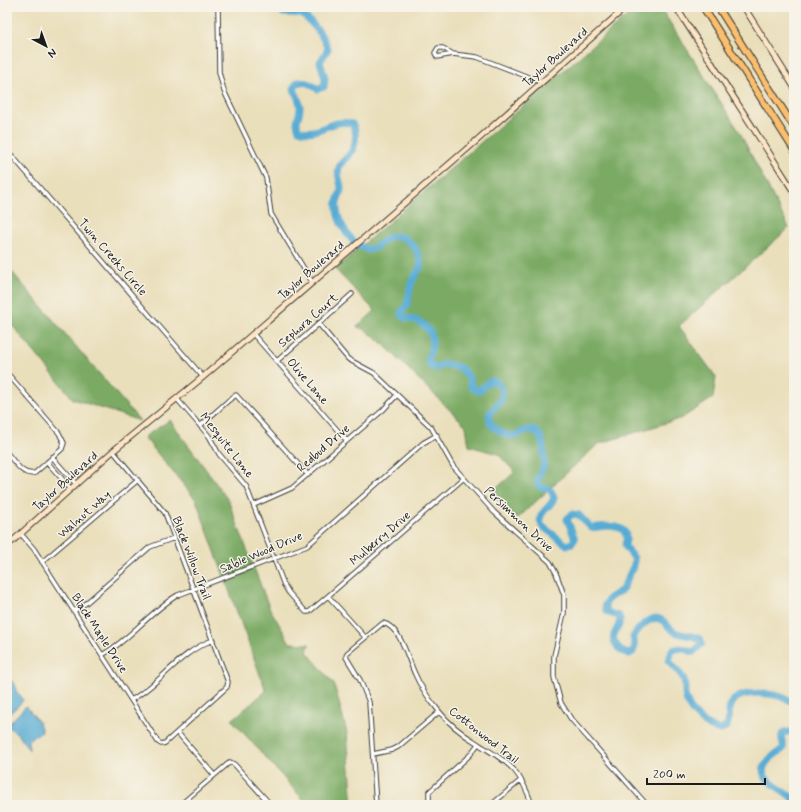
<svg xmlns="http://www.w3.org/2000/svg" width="801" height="812" font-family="Mynerve,sans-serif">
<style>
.forest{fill:#7aaa63;stroke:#4b6340}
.water{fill:#59acd4;stroke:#3a6478}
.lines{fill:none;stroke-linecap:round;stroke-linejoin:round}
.river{stroke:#59acd4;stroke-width:7}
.street-casing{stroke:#3b3934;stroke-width:5.5}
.secondary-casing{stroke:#3b3934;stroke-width:7}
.highway-casing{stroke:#3b3934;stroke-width:8}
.street{stroke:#fff;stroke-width:3.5}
.secondary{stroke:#fde5c5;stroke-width:5}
.highway{stroke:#fabe6d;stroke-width:6}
.labels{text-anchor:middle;stroke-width:3;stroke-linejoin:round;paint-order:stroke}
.street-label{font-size:12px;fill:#1c1c1c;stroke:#f7f3e8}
</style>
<rect width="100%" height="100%" fill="#f7f3e8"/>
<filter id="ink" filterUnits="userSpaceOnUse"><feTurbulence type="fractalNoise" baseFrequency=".025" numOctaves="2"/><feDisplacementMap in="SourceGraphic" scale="8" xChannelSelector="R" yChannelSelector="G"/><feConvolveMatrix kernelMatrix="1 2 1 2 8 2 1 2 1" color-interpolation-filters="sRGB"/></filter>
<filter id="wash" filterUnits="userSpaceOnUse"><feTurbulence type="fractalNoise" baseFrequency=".012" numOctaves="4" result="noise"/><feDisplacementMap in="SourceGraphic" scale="16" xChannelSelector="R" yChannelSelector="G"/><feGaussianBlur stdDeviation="0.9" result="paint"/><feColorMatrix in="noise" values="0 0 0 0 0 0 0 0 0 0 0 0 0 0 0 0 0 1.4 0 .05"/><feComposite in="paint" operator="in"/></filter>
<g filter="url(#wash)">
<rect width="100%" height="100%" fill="#eadfbb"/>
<!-- forest -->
<path class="forest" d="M637,7H660L739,131L789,228L679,326L716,377L713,398L682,418L598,444L517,519L491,493L515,472L498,454L469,446L466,426L384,345L366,330L357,327L375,311L335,269Z
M12,272L140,421L73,399L7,319V276Z
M170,420L228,500L269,607L290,643L309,644L307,652L334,684L347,733L353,805H308L232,720L266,691L196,500L144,437Z"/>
<!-- water -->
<path class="water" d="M7,669L9,678L16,686V691L21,696L23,701L10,713L7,710Z
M26,706L39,722L42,732L28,740L29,750L18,734L7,726Z"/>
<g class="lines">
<!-- river -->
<path class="river" d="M279,7L283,13L302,14C314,24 323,35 328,49L320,62L325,78L324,87L318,89L308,83L298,82L294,87C294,94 301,100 300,108C300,117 294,121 299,130C317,138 334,116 352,124C358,133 356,148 348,156C345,160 340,163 339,168C336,175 342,183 341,190C340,194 338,198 337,202C335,216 344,231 353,241
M357,245L369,250L375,248L387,238L393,236L403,237L414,246L419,256L421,265L411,284L407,305L401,313L405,318C419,319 434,328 432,345C431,354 422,365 436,368L445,364L461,368L469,378L472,388L479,391L490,381L497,382L502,390V399L489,414L490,423C494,428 507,437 514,436C519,435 523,430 528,430C544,428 544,451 544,462C544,470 538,474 537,482L540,487C548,488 552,489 554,498C550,509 535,513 542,526L567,545L571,544L575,539L567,519L572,514L579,515L591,528C600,527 624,522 626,536C627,539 625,543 625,546L634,558V565L622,590L609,598L605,605C606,615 611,613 619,616L620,619C619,635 605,632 621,651L629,654L633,652L635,646L633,637C638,629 652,612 663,621C669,625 670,631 677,633C686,636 693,634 701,640L702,644L693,652L681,648L672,650L669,661C674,667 681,673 684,680C686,686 684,693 686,699C690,712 707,729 721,730L727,726C730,719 727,708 732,702C744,688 781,693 794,703
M794,732H784C778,738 785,742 783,749C744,774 771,781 794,799"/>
</g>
</g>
<g filter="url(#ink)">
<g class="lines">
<defs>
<path id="street" d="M218,7L219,72L224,91L266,178L271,214L312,282
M438,48H443L453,54L437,57L435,53Z
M453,54L477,57L541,82
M7,150L203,377
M318,323L348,359L374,373L431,427L453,466L494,512L550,562L556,573L564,595V613L554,656V677L561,703L571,719L647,805
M253,334L347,441
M277,361L352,294
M7,373L59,433L64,443L62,449L35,473C23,477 14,461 7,453
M177,399L209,436L219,454L246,486L284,585L289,593L306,612H309L328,596L464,478
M200,426L229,400L236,395L308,475
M52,457L76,484
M47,462L71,489
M254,505L292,488L383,410L397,395
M21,534L34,549L158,742L161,744L165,743L227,687L228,682L165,513L113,451
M42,562L138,480
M328,596L365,637
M74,611L86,603L150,547L174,538
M102,655C130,640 150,611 178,595L307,546L423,443L437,435
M131,700C161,684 179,652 213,640
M177,732L214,775
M373,754L392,750L398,747L439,712
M180,805L230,762L234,764L271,805
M258,805L265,799
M376,805L369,702L360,680L346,657L347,653L383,623C401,627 408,660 415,674C420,686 429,699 438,710C448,723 462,734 477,743C490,752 503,758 514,770C523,780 528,793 532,805
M429,805V792L470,755L478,744
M491,805L521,780"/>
<path id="secondary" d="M676,7L794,192
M744,7L794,87
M7,546L113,451L203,377L475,142L626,7"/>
<path id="highway" d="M703,7L794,150
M718,7L794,127"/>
</defs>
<!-- street casing -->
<use href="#street" class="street-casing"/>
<!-- secondary casing -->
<use href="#secondary" class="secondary-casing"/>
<!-- highway casing -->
<use href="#highway" class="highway-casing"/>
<!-- street -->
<use href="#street" class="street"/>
<!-- secondary -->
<use href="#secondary" class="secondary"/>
<!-- highway -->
<use href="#highway" class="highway"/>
</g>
</g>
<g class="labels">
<!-- street labels -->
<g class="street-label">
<text transform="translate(555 57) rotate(-42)" y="4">Taylor Boulevard</text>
<text transform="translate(113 257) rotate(49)" y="4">Twin Creeks Circle</text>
<text transform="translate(311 270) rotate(-41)" y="4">Taylor Boulevard</text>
<text transform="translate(308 320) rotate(-41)" y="4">Sephora Court</text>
<text transform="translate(308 381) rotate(49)" y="4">Olive Lane</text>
<text transform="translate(227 445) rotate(52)" y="4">Mesquite Lane</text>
<text transform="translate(323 448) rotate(-41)" y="4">Redbud Drive</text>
<text transform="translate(65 481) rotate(-42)" y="4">Taylor Boulevard</text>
<text transform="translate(84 514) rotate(-41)" y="4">Walnut Way</text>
<text transform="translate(519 519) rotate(43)" y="4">Persimmon Drive</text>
<text transform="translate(380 538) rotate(-41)" y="4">Mulberry Drive</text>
<text transform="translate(261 552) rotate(-23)" y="4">Sable Wood Drive</text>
<text transform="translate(192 558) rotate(69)" y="4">Black Willow Trail</text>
<text transform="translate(100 633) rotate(57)" y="4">Black Maple Drive</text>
<text transform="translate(484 735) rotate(38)" y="4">Cottonwood Trail</text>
</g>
</g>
<!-- margin -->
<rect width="801" height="812" fill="none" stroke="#f7f3e8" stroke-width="24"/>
<!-- north arrow -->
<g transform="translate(46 46) rotate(139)" stroke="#f7f3e8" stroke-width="3" paint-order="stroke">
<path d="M0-3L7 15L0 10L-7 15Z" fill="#1c1c1c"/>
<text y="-6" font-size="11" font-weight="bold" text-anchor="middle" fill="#1c1c1c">N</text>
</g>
<!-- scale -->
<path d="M647 778v6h118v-6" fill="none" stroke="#1c1c1c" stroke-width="2"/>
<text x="653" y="778" font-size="12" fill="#1c1c1c" stroke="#f7f3e8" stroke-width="3" paint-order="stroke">200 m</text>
</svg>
